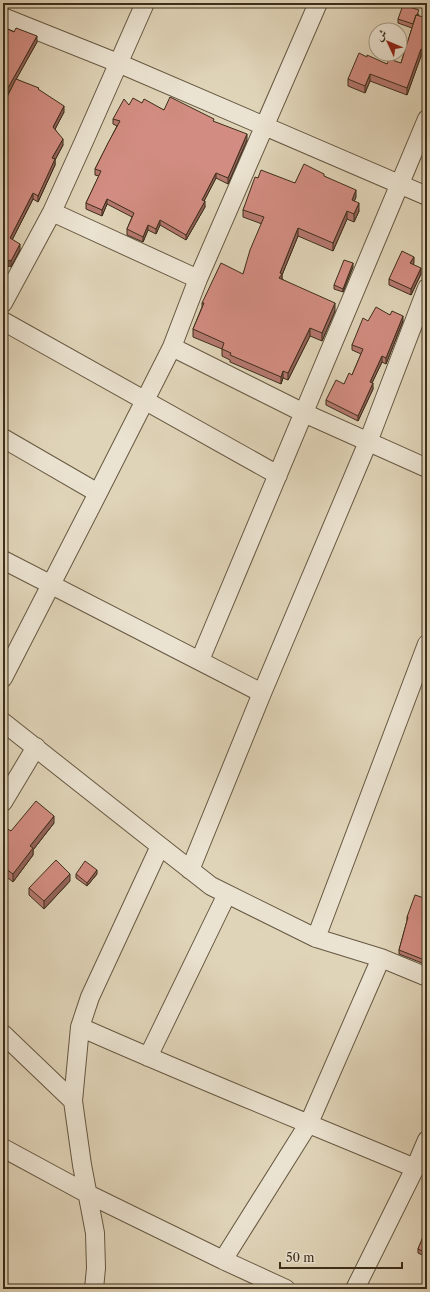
<svg xmlns="http://www.w3.org/2000/svg" width="430" height="1292" font-family="'Libre Caslon Text',Amiri,serif">
<style>
.lines{fill:none;stroke-linecap:round;stroke-linejoin:round}
.street-casing{stroke:#665842;stroke-width:20}
.street{stroke:#ebe3d1;stroke-width:18}
.wall{fill:#b5786f;stroke:#3d2e1b}
.shaded-wall{fill:#93625a;stroke:#3d2e1b}
.building{fill:#d28c81;stroke:#3d2e1b}
</style>
<rect width="100%" height="100%" fill="#e0d4b8"/>
<filter id="stains"><feTurbulence type="fractalNoise" baseFrequency=".005" numOctaves="4"/><feColorMatrix values="0 0 0 0 .2 0 0 0 0 .09 0 0 0 0 .02 0 0 0 .5 -.17"/></filter>
<radialGradient id="worn" r=".72"><stop offset=".6" stop-color="#630" stop-opacity="0"/><stop offset="1" stop-color="#630" stop-opacity=".3"/></radialGradient>
<g class="lines">
<defs>
<path id="street" d="M3,17L118,63L427,196
M52,212L198,279
M3,303L52,212L85,139L145,3
M3,321L278,475
M172,347L304,413L427,468
M3,438L98,493
M3,560L262,693
M200,660L427,119
M3,678L98,493L172,347L198,279L318,3
M3,722L160,846L211,886L316,938L381,958L427,977
M3,802L36,747
M190,870L262,693L368,442L427,288
M316,938L427,644
M80,1027C190,1076 303,1121 415,1168
M3,1034L73,1101
M148,1057L227,894
M3,1148L88,1194L223,1260L286,1289
M223,1260L309,1123L381,958
M94,1289L96,1268L95,1233L82,1165L73,1101L80,1027L90,997L160,846
M355,1289L415,1168L427,1140"/>
</defs>
<!-- street casing -->
<use href="#street" class="street-casing"/>
<!-- street -->
<use href="#street" class="street"/>
</g>
<!-- wall -->
<path class="wall" d="M419,14L418,16L427,18V58L421,56L407,95L370,81L365,93L348,86V79L367,57L387,64L401,63L412,28L398,23V19Z
M3,27L37,42L16,79L39,90L64,112L55,129L63,145L55,160V165L38,202L33,199L12,240L20,250L11,267L9,266L3,272V105L14,82L8,94L3,92Z
M142,103L164,110L214,122L247,140L228,184L216,178L204,201L205,207L186,240L160,225L156,234L148,230L143,242L127,235V229L132,217L107,204L102,216L86,209V203L99,176L95,175V169L117,126L113,124V119L129,105Z
M324,176L356,197L354,201L359,211L354,222L347,219L333,251L298,236L282,275V279L335,311L322,341L310,336L288,380L283,378L281,384L230,362V360L222,356V349L193,337V329L202,307V303L243,274L262,224L243,217V210L258,178L295,183Z
M414,263L413,264L421,274L411,295L389,285V279Z
M353,267L343,292L334,289V285Z
M390,315L403,321L386,364L382,362L372,383L373,389L358,421L326,405V400L344,384L352,375L361,354L352,350V345L368,321Z
M54,823L33,850V855L13,882L3,874V832L11,831Z
M76,874H97L87,886L76,878Z
M70,881L44,909L29,895V888Z
M427,899V965L399,954V950L407,921V917Z
M427,1230V1257L418,1253V1249Z"/>
<!-- shaded-wall -->
<path class="shaded-wall" d="M37,36V42L8,94V88Z
M421,49V56L407,95V88Z
M370,74V81L365,93V86Z
M64,106V112L53,133V127Z
M247,134V140L228,184V178Z
M63,139V145L55,160V165L38,202V196L52,158Z
M216,173V178L202,205V200Z
M356,190V197L352,207V200Z
M33,193V199L10,244V238Z
M107,199V204L102,216V210Z
M205,201V207L186,240V235Z
M359,203V211L354,222V214Z
M347,211V219L333,251V243Z
M160,220V225L156,234V229Z
M148,225V230L143,242V237Z
M298,228V236L282,275V282L279,278L280,273Z
M20,244V250L11,267V261Z
M414,257V263L410,269V263Z
M9,260V266L3,272V266Z
M353,263V267L343,292V289Z
M421,268V274L411,295V289Z
M335,303V311L322,341V333Z
M403,316V321L386,364V358Z
M310,328V336L288,380V373Z
M382,356V362L370,387V382Z
M283,371V378L281,384V377Z
M373,383V389L358,421V416Z
M54,816V823L33,850V855L13,882V874L30,846Z
M97,870V874L87,886V883Z
M70,874V881L44,909V901Z"/>
<!-- building -->
<path class="building" d="M403,5L419,10L417,15H416L413,24L398,19Z
M416,15L427,18V51L421,49L407,88L370,74L365,86L348,79L359,53L367,57V55L387,64L389,59L401,63Z
M3,27L14,32L16,28L37,36L8,88L3,86Z
M16,79L39,88L38,89L64,106L53,127L63,139L52,158L55,159L38,196L33,193L10,238L20,244L11,261L9,260L3,266V105Z
M170,97L214,119L213,121L247,134L228,178L216,173L202,200L205,201L186,235L160,220L156,229L148,225L143,237L127,229L134,213L107,199L102,210L86,203L101,171L95,169L108,143L120,121L113,119L124,99L129,105L133,98L142,103L144,99L164,110Z
M304,164L324,174V176L356,190L352,200L359,203L354,214L347,211L333,243L298,228L280,273L282,274L279,278L335,303L322,333L310,328L288,373L283,371L281,377L230,355L231,353L222,349L224,343L193,329L204,303H202L221,263L243,274L250,250L264,217L243,210L255,177L258,178L261,170L295,183Z
M402,251L414,257L410,263L421,268L411,289L389,279Z
M344,260L353,263L343,289L334,285Z
M376,307L390,315L392,311L403,316L386,358L382,356L370,382L373,383L358,416L326,400L336,380L344,384L349,373L352,375L363,349L352,345L363,318L368,321Z
M36,801L54,816L30,846L33,848L13,874L3,867V832L6,828L11,831Z
M56,860L70,874L44,901L29,888Z
M85,861L97,870L87,883L76,874Z
M415,895L427,899V961L399,950L408,917H407Z
M426,1229L427,1230V1253L418,1249Z"/>
<!-- margin -->
<rect width="430" height="1292" fill="none" stroke="#e0d4b8" stroke-width="16"/>
<rect x="4" y="4" width="422" height="1284" fill="none" stroke="#3d2e1b" stroke-width="2"/>
<rect x="8" y="8" width="414" height="1276" fill="none" stroke="#3d2e1b"/>
<!-- north arrow -->
<g transform="translate(388 42) rotate(314)"><circle r="19" fill="#ebe3d1" stroke="#a59b88"/>
<path d="M0-3L7 15L0 10L-7 15Z" fill="#8f2418"/>
<text y="-6" font-size="11" font-weight="bold" text-anchor="middle" fill="#3d2e1b">ش</text>
</g>
<!-- scale -->
<path d="M280 1262v6h122v-6" fill="none" stroke="#3d2e1b" stroke-width="2"/>
<text x="286" y="1262" font-size="12" fill="#3d2e1b" stroke="#ebe3d1" stroke-width="3" paint-order="stroke">50 m</text>
<rect width="100%" height="100%" filter="url(#stains)"/>
<rect width="100%" height="100%" fill="url(#worn)"/>
</svg>
